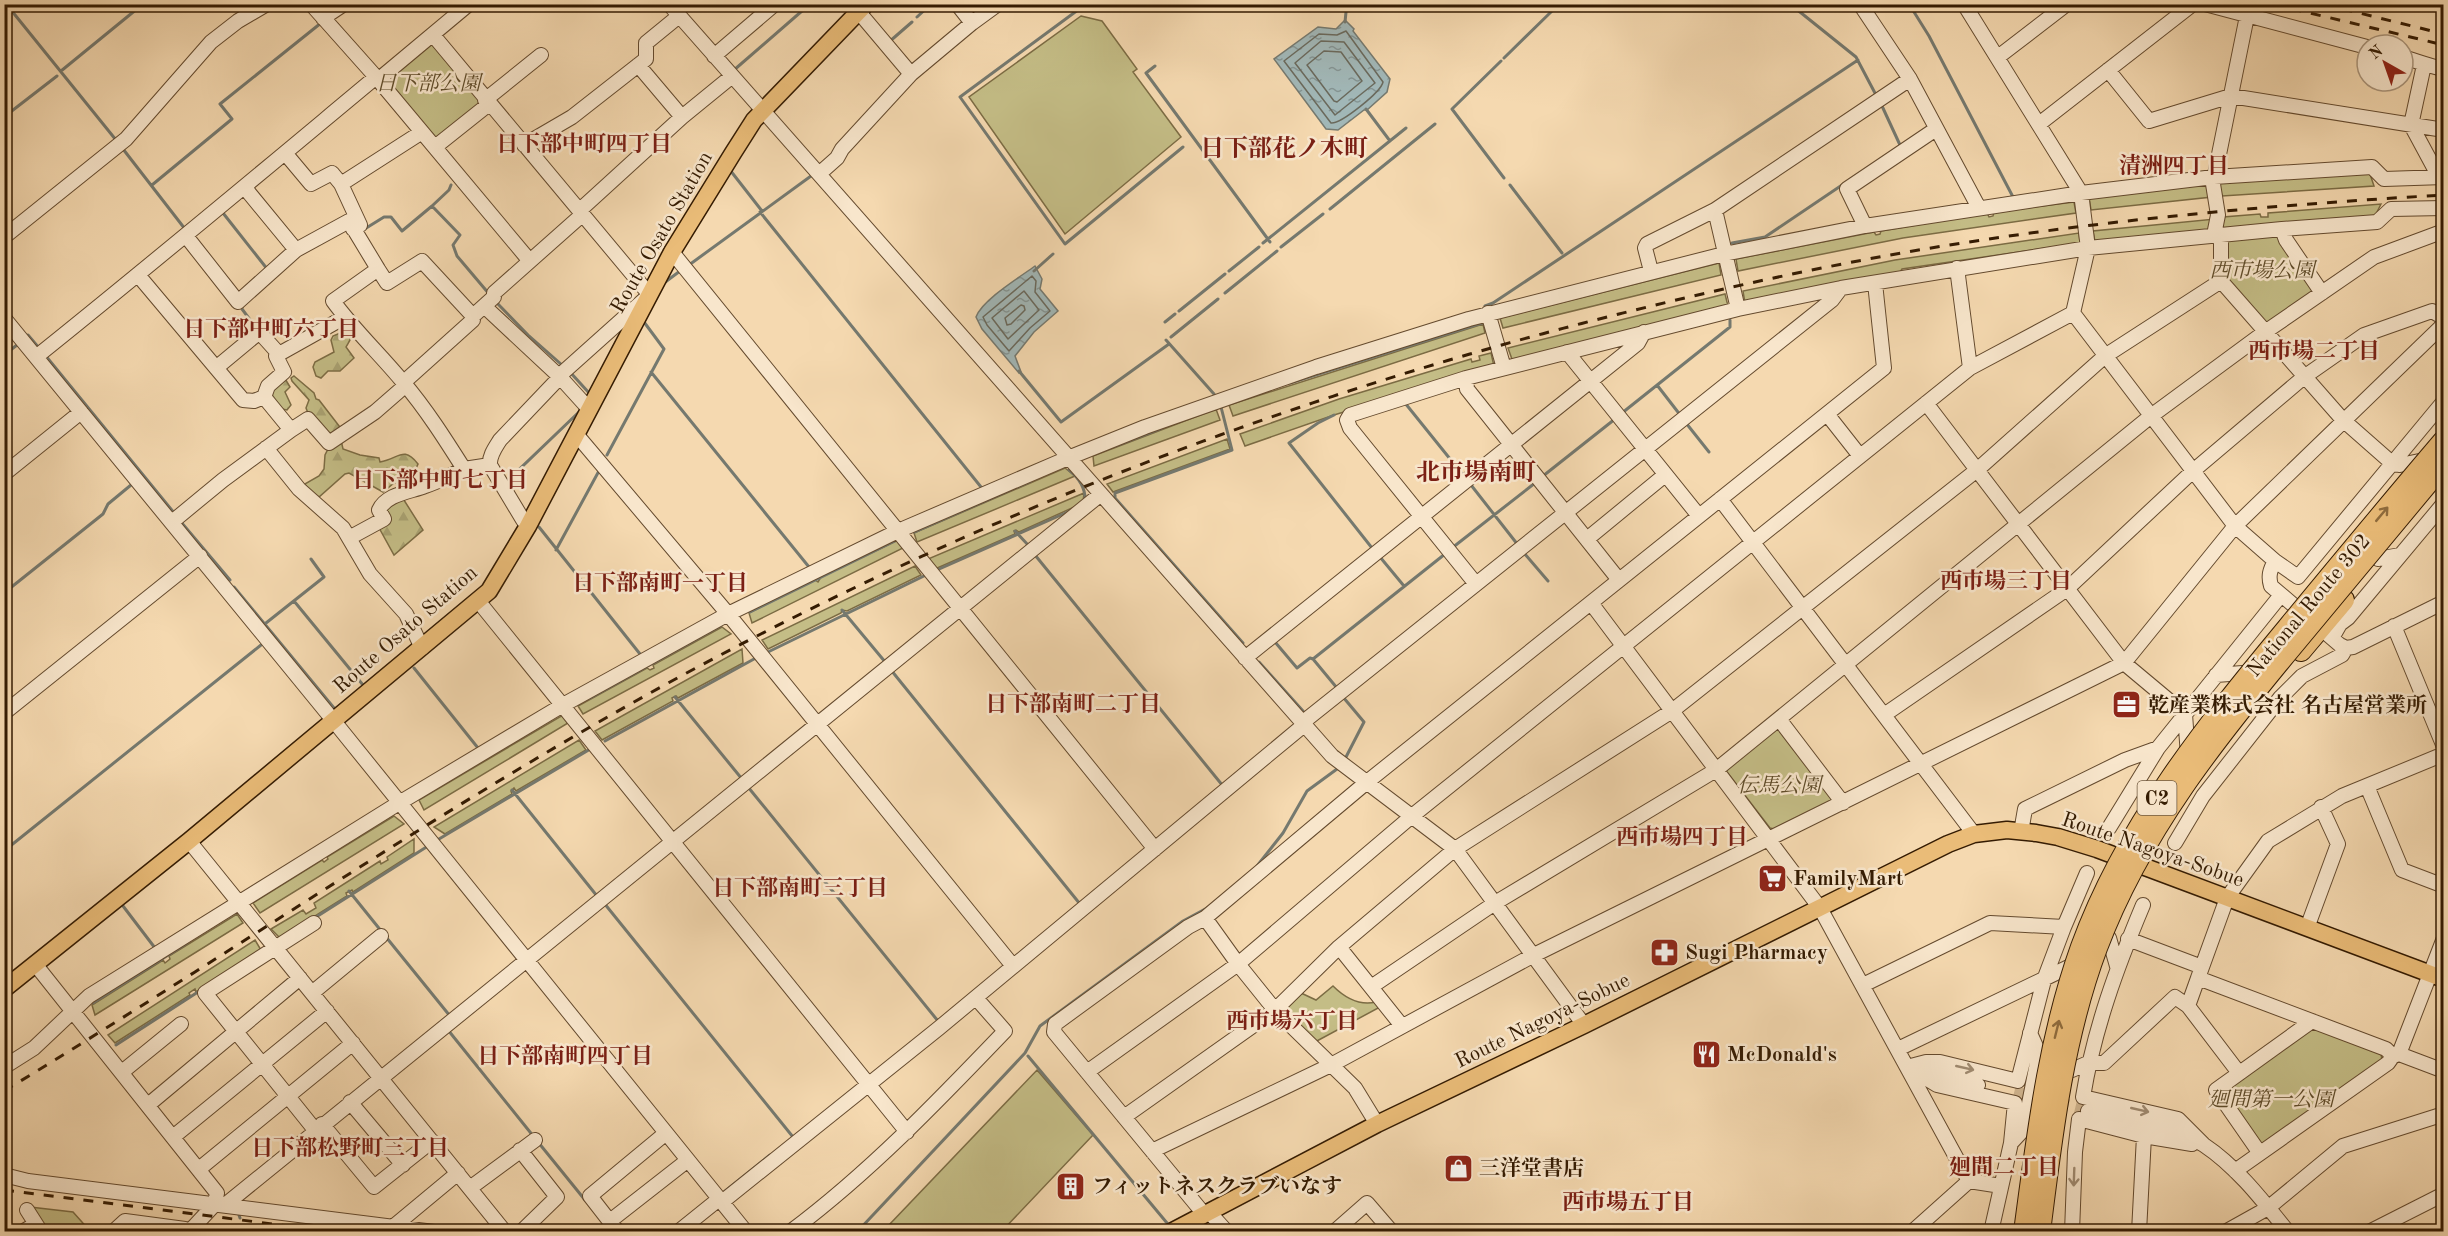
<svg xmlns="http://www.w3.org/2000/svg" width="2448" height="1236" font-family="'Old Standard TT','Noto Serif JP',serif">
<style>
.green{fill:#c4bd86;stroke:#7c6c44;stroke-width:1.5}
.forest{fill:url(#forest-firs);stroke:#7c6c44;stroke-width:1.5}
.water{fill:url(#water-ripples);stroke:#75796f;stroke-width:1.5}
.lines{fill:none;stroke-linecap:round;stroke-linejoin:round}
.shore{stroke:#6a695c;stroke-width:1.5}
.stream{stroke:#75796f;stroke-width:3}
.minor-tunnel{stroke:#ceb38d;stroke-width:14;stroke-dasharray:14 7;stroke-linecap:butt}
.minor-casing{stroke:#644a2e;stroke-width:16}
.major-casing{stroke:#341b02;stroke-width:19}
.highway-casing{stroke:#341b02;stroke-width:22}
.minor{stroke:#f8e6cc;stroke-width:14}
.major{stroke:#eabc78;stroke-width:16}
.highway{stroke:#eabc78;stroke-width:20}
.rail{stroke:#341b02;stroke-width:3;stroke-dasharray:10 10;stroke-linecap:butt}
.highway-bridge-casing{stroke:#341b02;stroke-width:22;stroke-linecap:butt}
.highway-bridge{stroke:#eabc78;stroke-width:20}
.oneway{stroke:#8f6c3d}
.oneway2{stroke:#a08b71}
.labels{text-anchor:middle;stroke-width:5;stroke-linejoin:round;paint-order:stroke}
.shield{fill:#f8e6cc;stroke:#6f583f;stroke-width:1.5}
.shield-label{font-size:20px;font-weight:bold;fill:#341b02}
.park-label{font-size:21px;font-style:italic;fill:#5f4c2a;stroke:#f8e6cc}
.street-label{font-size:21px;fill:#341b02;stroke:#f8e6cc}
.poi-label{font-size:21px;font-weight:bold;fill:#341b02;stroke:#f8e6cc;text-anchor:start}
.neighbourhood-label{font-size:22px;font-weight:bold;fill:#7a1f14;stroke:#f8e6cc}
.quarter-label{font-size:24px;font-weight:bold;fill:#7a1f14;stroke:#f8e6cc}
</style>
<defs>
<pattern id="forest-firs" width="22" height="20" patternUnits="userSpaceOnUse" patternTransform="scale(1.5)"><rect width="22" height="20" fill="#c4bd86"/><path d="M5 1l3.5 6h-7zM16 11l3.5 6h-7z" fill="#a9a272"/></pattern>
<pattern id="water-ripples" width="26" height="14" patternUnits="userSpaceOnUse" patternTransform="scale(1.5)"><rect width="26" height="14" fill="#a1b7b7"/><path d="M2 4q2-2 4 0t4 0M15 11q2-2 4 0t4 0" fill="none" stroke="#849493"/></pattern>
</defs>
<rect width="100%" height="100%" fill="#f5d9b0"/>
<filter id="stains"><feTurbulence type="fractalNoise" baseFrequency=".00333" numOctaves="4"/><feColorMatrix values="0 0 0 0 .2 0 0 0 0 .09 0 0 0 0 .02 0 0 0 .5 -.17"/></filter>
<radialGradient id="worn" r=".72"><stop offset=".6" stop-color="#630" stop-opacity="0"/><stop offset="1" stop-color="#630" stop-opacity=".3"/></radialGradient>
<!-- green -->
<path class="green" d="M1081,16L1102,21L1137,69L1133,72L1181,137L1065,234L969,97Z
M430,42L482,102L438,140L384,79Z
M2369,171L2374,186L2222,196L2218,182Z
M2210,183L2212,197L2091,210L2089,197Z
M2074,202L2076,213L1903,238L1738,271L1736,259L1874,232L1876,235L1880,234L1881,231L1987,213L1989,217L1993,216L1994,212Z
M2381,204L2374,218L2222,229L2223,217L2260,214L2261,217H2268V213Z
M2215,219L2212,230L2095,242L2093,231Z
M2079,233L2080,243L1902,269L1899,274L1745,303L1743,291L1895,260Z
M2274,234L2280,237L2314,293L2269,323H2264L2225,277L2226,241L2229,238Z
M1719,263L1721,275L1503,328L1500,318Z
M1725,294L1728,306L1513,362L1508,348Z
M1483,324L1485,333L1233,416L1229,405Z
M1491,353L1494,366L1334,415L1245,446L1240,434L1339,399L1471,359L1472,362L1480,360L1479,356Z
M1216,409L1220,420L1094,466L1093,456Z
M1227,439L1230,449L1113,492L1107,484Z
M1065,468L1075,476L917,542L914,533Z
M1084,493L1083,503L1019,532L1016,530L1014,531L1015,534L935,569L928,559Z
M898,540L903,548L752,623L749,613L815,580L818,582L821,577Z
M915,566L921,575L847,611L842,610L841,613L768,649L762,640Z
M722,627L731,634L583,714L578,706L647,668L650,670L654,668L653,665Z
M742,649L743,663L678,698L676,696L672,698L673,701L602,740L595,731Z
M563,715L568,723L424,810L419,800Z
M1775,729L1779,730L1832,797L1830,802L1774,829L1770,828L1727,772V767Z
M579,740L586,750L516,791L514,788L511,791L512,794L445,834L434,827Z
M394,816L404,824L260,913L253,903L322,860L324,862L328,859L327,857Z
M414,839V853L353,892L352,890L346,893L347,896L280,938L271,929L303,910L306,914L316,908L314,903L380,861L381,864L388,860L387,857Z
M237,914L243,923L95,1015L92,1005L163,960L165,963L170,959L169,956Z
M255,940L261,950L196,992L195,989L189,993L190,995L115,1043L108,1035Z
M1333,986C1345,998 1359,1006 1376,1002L1380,1007L1315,1042L1286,1014V1009L1301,993L1316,1000Z
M2315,1027L2381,1053L2382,1061L2264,1144H2260L2226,1095L2225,1090Z
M1037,1070L1093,1135L1002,1231H896L889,1225Z
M30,1207L73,1212L90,1231H47Z"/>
<!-- forest -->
<path class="forest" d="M347,330C355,336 349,341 346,347L354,358L340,371H328L321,378L316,376L313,367L315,362L334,352L331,340L333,336Z
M294,376L314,393L316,399L319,400L343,431L331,438L308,413L306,408L309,400L292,381L291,378Z
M284,377L290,387L285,392L291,405L287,410L277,408L269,399L271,388Z
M341,440L343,449L360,455L379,458L380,462C399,459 403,445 418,464L411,479L394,483L383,492L349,473L345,474L319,497L305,489L303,485L319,476L324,469L325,455L328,449Z
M402,497L423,530L394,555L378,526L383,510Z"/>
<!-- water -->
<path class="water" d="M1345,20L1354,29L1353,31L1390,79L1387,92L1367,110H1364L1338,130L1326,129L1274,59L1318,27L1336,29Z
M1035,266L1042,279L1040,289L1058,311L1034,332L1015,356L1021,372L1019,373L982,329L976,317C982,300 1020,277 1035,266Z"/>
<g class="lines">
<!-- shore -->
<path class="shore" d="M1346,31L1383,82C1381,92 1341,124 1331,123L1284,61L1319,34L1337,35Z
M1321,41L1344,42L1375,83L1335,115L1295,63Z
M1324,51L1341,52L1362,81L1337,102L1334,101L1307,65Z
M1032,276L1036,281L1035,292L1050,311L1030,328L1009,351L987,325L983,317Z
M1024,291L1039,310L1008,339L992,318Z
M1021,305L1024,306L1025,310L1011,324L1007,325L1005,318Z"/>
<!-- stream -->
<path class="stream" d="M1086,4L960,97L1065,244L1183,147
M1341,4L1346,12L1345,22
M1790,4L1856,57L1876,95
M1909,4L1929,36L2013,197
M7,5L116,140
M1556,7L1559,4
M917,17L931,4
M889,42L912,22
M1504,58L1552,11
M1501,61L1452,109L1504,178
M1155,66L1146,73L1270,242
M734,70L810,4
M61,71L143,4
M1882,106L1900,145
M1366,109L1390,141
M4,117L57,76
M123,149L185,229
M730,170L762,211
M152,185L232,119L220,104L321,23
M451,185L449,190L432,206L460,235L453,245L457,256L490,295
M1510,185L1562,253
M1330,209L1435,124
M760,212L981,487
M223,213L268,270
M363,230L384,217H391L402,231L432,206
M1263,243L1406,128
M1732,243L1765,237L1845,183
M1281,247L1323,214
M689,265L811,176
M1034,271L1053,254
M1229,271L1259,247
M664,283L680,271
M1225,293L1277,251
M497,303L528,335L562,365
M242,305V309L257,329
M1485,306L1493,303L1858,60
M1179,311L1225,274
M1165,322L1175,314
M28,335L39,348
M1171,337L1218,299
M1166,340L1214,394
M4,355L17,345
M45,355L175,514
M1019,371L1061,422L1169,344
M570,372L590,394
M651,372L809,567
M1290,383L1482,323
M1657,385L1681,416
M1405,403L1463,475
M1219,407H1221L1232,450L1115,493V498L1243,643
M1622,413L1730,327V320
M1334,415L1318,423L1289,443L1372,548
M1686,423L1709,452
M1115,446L1162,428
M607,455L664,349L644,322
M1069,470C1079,478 1086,489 1085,502
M1543,476L1615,419
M505,483L579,412
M1471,485L1518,545
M181,522L230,580
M539,527L640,654
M1015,531L1029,546
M914,532L1031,481
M1452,548L1535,483
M556,550L600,469
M1524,553L1548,581
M1035,555L1223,786
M1380,557L1404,586
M937,570L1070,511
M234,587L334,708
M4,593L103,514L108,504L131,485
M294,601L363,685
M842,610L886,663
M750,612L897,540
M266,623L324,577L311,559
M1275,642L1297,668L1310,658L1313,659
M768,652L926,575
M1259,662L1303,711
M414,668L478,748
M891,670L1080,904
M1337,688L1313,659L1445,554
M675,697L742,779
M1343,697L1364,722L1346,757
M590,698L720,626
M605,741L754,659
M748,787L938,1021
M512,790L597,896
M439,839L592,748
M4,851L261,645
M1257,866L1283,833L1307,791L1337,769
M349,891L382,932
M604,903L793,1137
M123,906L155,948
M313,919L428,846
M386,937L450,1016
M93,1003L187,943
M448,1030L534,1137
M116,1045L201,990
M1028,1056L1167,1223
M538,1142L585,1200
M724,1192L770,1155
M239,1215L240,1218
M246,1228L249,1232
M857,1232L1025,1053L1040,1026L1183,921L1209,907"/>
<!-- minor-tunnel -->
<path class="minor-tunnel" d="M2014,1093L2088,1111"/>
<defs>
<path id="minor" d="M311,4L376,77L529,260
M669,4L1332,756L1455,849L1584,1025
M852,4L911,74
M957,4L972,23
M1860,4L1910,79L1979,208
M2205,4L2367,47
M2247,16L2213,184L2218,215L2215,230L2221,242V281L2343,420L2393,464L2400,465L2429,459
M323,18L344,4
M433,35L649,294
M714,56L775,4
M1998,57L2067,4
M2403,57C2417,61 2429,66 2444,69
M638,65L682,117
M2424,65L2411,125L2439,177
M2108,70L2149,121L2231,96L2444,130
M378,80L469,4
M485,100L541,55
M2039,124L2193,4
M524,145L572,117L646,59V43L679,16
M435,147L489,104
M285,153L311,184L332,173L341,184L360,225L353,229
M819,174L837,158L842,149L911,74L972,23L998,4
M341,184L422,132
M245,188L296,250
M580,210L682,117L731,77
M1715,210L1738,309
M1865,226L1847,189L1936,129
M2282,229L2286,240L2322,293
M186,236L238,302L296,250L349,221L378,269
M4,237L126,139L211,42L238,21L267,4
M672,252L1155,849
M1957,268L1970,368
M1651,271L1645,248L1647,244L1715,210L1910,79
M138,275L243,400L254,401L264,397
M484,306L560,377L589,409
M1488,313L1504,368
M2073,313L2235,526L2275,561C2270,570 2268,576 2271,586L2340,645L2346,648L2353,647L2444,602
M4,318L333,720L746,1232
M1567,352L1699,516
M279,354L345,317
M36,357C151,265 263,171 376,77
M559,376L645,299
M1466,378L1467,389L1619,580
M404,382L473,320V316
M1926,403L2124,663L2185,714L2188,756
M1827,414L1860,456
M291,430L308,419L329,443L375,412L406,385
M576,434L728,614L1013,966
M266,448L299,489L343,528L370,574L406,614L422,648
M490,465C489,456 495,448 500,440L560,377
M4,474L81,412
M1720,499L1974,834
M172,522L223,480L291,430L264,397L268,386L284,372L276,356L279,354L261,334H257L216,368
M528,526L523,520L490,465L464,469C445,439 426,409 403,382C380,354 354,330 333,301L378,269L387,283L422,261L473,316L494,297V293L583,214
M349,538L384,519L379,510C386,494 410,492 425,486C438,482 451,475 464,469
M1587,539L1665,475
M2378,559L2400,555
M2275,561L2298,577L2444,401
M1476,584L1350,428L1347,420L1350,415L1466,378L1738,309L1841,288L2088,248L2282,229L2377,222L2391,209L2444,208
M479,602L907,1132
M1591,603L1820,908L1969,1181L1912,1232
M2394,626L2444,747
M2332,638L2340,624L2348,618L2444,503
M1245,658L1638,343L1644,332
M2216,675L2256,672
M4,713L200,556
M1884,715L2067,589L2193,471L2304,377L2364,335L2432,311L2444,318
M1779,719L1843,803
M1302,723L1832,300L1841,288
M2367,786L2402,870L2444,886
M2109,828L2158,748L2281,595
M2021,832L2025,809L2125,760L2158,748
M189,841L505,1232
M2175,843L2203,796L2280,698L2302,676L2342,655L2346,648
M2143,905C2117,967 2094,1029 2083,1097L2178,1119L2203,1144
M1205,918L1238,964L1275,1010L1355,1088L1377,1124
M314,923L205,993L315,1130
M2307,928L2338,844L2321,807
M2109,938L2117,966
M2128,939L2202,967L2198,978L2386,1049L2393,1056
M1339,947L1402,1026
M35,964L217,1193L215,1204L189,1232
M2202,967L2227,898L2268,841L2342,796L2444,754
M1863,985L1990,923L2064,927
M1371,987L1495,903L1716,770L2151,416L2265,332L2374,257L2444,231
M312,993L381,936
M2188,1006L2198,978
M1898,1049L2079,962
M2399,1054L2444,1071
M4,1067L34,1048L89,996L399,803L563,705L728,614L898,531L1068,458L1145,427L1316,367L1469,319L1724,254L1865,226L2081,193L2214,177L2372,167L2384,179L2444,177
M1907,1067L1926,1062H1940L2018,1081L2044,980L2064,927L2087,873
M1909,1068L1937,1085L2015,1103L2011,1143L1991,1232
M2072,1070L2088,1063H2104L2175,997L2188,1006L2239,1073
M1924,1071L1978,1085
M122,1072L181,1024
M1087,1072L1238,964L1412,816L1970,368L2073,313L2088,248L2081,193L1964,4
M350,1102L403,1165
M148,1105L300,978
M2088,1111C2121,1119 2176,1127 2204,1145C2237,1167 2263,1201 2288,1232
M1124,1117L1275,1010L1339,947L1455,849L1672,711L1977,470L2105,356L2221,281
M322,1124L374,1187L432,1141
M173,1137L327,1011
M2011,1143L2024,1129L2039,1053L2030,1033
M520,1150L557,1197L521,1232
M1152,1151L1331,1065L1534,955L2124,663L2235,526L2444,324
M2259,1152L2216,1090L2312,1021
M199,1169L353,1043
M2235,1171L2388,1063L2393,1056L2399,1054L2444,938
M4,1175L28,1181L434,1232
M1969,1181L2001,1186
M470,1188L535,1140
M722,1202L939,1028L1304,725
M225,1205L1101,494
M27,1210L41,1232
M1209,1212L1227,1232
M1204,1214L1054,1032L1055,1024L1188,927L1205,918L1367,782L1884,368L1875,283
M610,1221L688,1160
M393,1227L458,1173
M193,1229L212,1232
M22,1232L36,1224
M113,1232L125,1221L185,1229L187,1232
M618,1232L590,1196L666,1133
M678,1232L719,1199
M790,1232C869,1173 937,1102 1005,1031L976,998
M1334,1232L1367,1203L1392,1232
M2072,1232L2075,1152L2079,1119L2144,1136L2192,1144
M2139,1232L2144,1136
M2225,1232L2268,1208L2343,1146L2444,1114
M2369,1232L2444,1194"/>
<path id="major" d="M4,989L189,841L489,591L528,526L672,252L733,153L754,120L866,4
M1171,1232L1377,1124L1584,1025L1948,844L1974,834L2007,830L2036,833L2058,837L2097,849L2444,979"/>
<path id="highway" d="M2301,651L2344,600"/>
</defs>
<!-- minor casing -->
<use href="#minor" class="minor-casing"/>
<!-- major casing -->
<use href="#major" class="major-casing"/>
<!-- highway casing -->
<use href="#highway" class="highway-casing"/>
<!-- minor -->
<use href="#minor" class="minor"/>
<!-- major -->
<use href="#major" class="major"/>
<!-- highway -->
<use href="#highway" class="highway"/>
<!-- rail -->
<path class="rail" d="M2272,4L2444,45
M2323,4L2444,34
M4,1091C227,956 442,807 670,682C969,519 1289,396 1619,314C1739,284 1860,258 1982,240C2135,217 2289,204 2444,195
M4,1190L336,1232"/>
<defs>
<path id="highway-bridge" d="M2024,1232C2037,1135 2048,1039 2081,947C2125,826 2206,726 2287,628C2339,565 2391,502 2444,440
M2040,1232C2052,1136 2063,1039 2097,948C2141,831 2217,737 2296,642C2345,583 2394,524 2444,464"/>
</defs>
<!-- highway-bridge casing -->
<use href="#highway-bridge" class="highway-bridge-casing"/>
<!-- highway-bridge -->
<use href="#highway-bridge" class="highway-bridge"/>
</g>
<!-- one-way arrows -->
<defs><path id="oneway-shaft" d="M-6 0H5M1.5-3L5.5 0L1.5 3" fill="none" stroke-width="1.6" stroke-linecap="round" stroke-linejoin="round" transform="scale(1.5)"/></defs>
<g class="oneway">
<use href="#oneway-shaft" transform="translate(2382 514) rotate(-50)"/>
<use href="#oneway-shaft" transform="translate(2057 1029) rotate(-76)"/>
</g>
<g class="oneway2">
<use href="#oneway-shaft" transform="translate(1965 1068) rotate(13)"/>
<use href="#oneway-shaft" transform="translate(2140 1110) rotate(13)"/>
<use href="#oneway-shaft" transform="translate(2074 1177) rotate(92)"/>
</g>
<!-- icons -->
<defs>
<symbol id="office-square" viewBox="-11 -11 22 22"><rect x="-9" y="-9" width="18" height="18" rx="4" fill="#8f2418" stroke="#f8e6cc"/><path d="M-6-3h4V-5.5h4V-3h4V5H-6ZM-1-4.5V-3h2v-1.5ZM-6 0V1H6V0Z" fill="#fff"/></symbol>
<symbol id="supermarket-square" viewBox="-11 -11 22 22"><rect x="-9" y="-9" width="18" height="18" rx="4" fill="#8f2418" stroke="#f8e6cc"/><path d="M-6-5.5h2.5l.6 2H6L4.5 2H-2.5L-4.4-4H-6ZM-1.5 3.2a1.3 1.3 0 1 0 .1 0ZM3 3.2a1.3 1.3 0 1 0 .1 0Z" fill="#fff"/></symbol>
<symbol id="pharmacy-square" viewBox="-11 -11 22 22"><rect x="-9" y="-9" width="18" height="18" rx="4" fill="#8f2418" stroke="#f8e6cc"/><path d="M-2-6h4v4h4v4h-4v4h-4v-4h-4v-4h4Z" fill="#fff"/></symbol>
<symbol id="restaurant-square" viewBox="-11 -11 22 22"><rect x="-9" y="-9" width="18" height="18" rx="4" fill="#8f2418" stroke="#f8e6cc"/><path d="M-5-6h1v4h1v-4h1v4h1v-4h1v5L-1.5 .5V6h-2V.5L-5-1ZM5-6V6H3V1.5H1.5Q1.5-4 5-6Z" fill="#fff"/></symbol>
<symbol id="shop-square" viewBox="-11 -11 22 22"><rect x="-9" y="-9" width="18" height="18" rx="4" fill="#8f2418" stroke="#f8e6cc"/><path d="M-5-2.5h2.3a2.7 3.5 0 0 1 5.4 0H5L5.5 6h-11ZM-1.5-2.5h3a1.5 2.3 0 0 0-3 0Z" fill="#fff"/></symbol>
<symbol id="building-square" viewBox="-11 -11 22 22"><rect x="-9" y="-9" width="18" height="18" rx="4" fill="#8f2418" stroke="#f8e6cc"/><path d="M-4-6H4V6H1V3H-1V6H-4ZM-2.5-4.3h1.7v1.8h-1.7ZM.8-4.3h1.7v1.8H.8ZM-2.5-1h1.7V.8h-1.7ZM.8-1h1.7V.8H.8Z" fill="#fff"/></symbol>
</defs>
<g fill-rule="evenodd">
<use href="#office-square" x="2110" y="688" width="33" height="33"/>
<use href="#supermarket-square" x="1756" y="862" width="33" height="33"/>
<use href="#pharmacy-square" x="1648" y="936" width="33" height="33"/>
<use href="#restaurant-square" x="1690" y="1038" width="33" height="33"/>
<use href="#shop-square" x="1442" y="1152" width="33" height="33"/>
<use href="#building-square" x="1054" y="1170" width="33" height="33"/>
</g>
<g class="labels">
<!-- shield labels -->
<rect class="shield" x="2137.5" y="781" width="39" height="34" rx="4.5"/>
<g class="shield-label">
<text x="2157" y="805">C2</text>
</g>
<!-- park labels -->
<g class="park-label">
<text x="428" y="90">日下部公園</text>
<text x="2262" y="277">西市場公園</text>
<text x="1779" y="792">伝馬公園</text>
<text x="2271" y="1106">廻間第一公園</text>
</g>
<!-- street labels -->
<g class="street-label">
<text transform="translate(661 232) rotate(-60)" y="7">Route Osato Station</text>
<text transform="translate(2308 605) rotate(-50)" y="7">National Route 302</text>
<text transform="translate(405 629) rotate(-41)" y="7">Route Osato Station</text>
<text transform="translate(2153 849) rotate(19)" y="7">Route Nagoya-Sobue</text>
<text transform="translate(1542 1020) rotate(-26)" y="7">Route Nagoya-Sobue</text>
</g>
<!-- poi labels -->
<g class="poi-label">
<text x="2148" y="712">乾産業株式会社 名古屋営業所</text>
<text x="1793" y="885">FamilyMart</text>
<text x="1685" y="959">Sugi Pharmacy</text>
<text x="1727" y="1061">McDonald's</text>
<text x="1479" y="1175">三洋堂書店</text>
<text x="1092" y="1193">フィットネスクラブいなす</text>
</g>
<!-- neighbourhood labels -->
<g class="neighbourhood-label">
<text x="584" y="151">日下部中町四丁目</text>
<text x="2174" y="173">清洲四丁目</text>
<text x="271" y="336">日下部中町六丁目</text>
<text x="2314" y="358">西市場二丁目</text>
<text x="440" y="487">日下部中町七丁目</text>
<text x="2006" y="588">西市場三丁目</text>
<text x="660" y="590">日下部南町一丁目</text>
<text x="1073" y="711">日下部南町二丁目</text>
<text x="1682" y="844">西市場四丁目</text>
<text x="800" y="895">日下部南町三丁目</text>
<text x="1292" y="1028">西市場六丁目</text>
<text x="565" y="1063">日下部南町四丁目</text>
<text x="350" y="1155">日下部松野町三丁目</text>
<text x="2004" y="1174">廻間二丁目</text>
<text x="1628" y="1209">西市場五丁目</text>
</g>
<!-- quarter labels -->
<g class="quarter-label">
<text x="1284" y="156">日下部花ノ木町</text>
<text x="1476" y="480">北市場南町</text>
</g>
</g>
<!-- margin -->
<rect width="2448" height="1236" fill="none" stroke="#f5d9b0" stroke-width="24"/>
<rect x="6" y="6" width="2436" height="1224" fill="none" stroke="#341b02" stroke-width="3"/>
<rect x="12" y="12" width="2424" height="1212" fill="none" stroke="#341b02" stroke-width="1.5"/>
<!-- north arrow -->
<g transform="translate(2385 63) rotate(320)"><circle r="28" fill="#f8e6cc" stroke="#aa957b" stroke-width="1.5"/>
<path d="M0-4.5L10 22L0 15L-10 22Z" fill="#8f2418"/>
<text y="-9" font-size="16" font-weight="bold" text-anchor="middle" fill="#341b02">N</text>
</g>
<rect width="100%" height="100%" filter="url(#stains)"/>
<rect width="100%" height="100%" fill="url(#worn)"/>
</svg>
